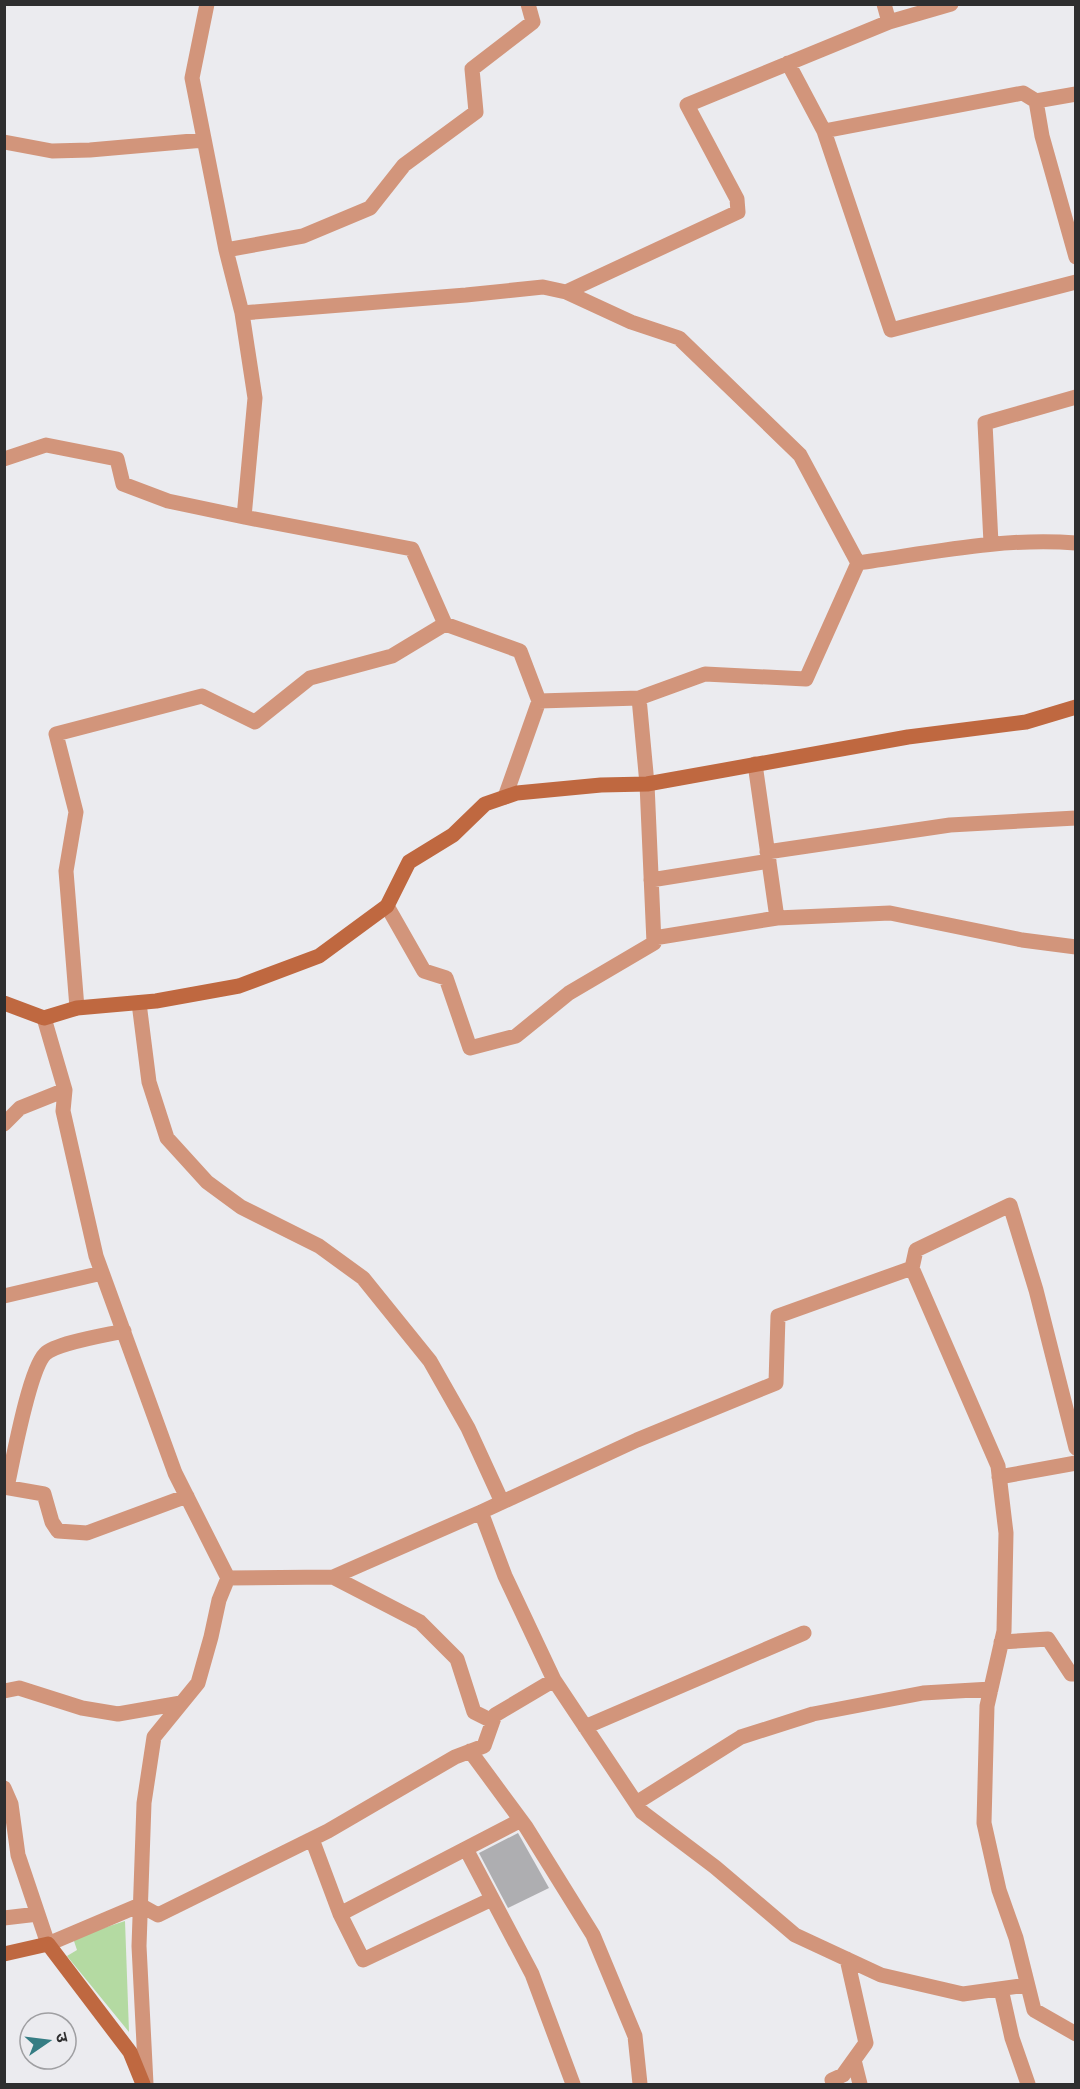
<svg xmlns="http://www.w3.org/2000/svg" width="1080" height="2089" font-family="Inter,'Noto Sans Devanagari',sans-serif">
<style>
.green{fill:#b4daa2}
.building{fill:#aeaeb1}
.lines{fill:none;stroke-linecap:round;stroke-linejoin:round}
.street{stroke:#d2957b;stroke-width:15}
.secondary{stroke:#bf6840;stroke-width:15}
</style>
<rect width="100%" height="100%" fill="#ebebef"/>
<!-- green -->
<path class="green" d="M125,1921L129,2032L67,1956L77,1950L73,1938Z"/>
<!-- building -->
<path class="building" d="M518,1833L549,1888L508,1908L479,1853Z"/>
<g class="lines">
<!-- street -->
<path class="street" d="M207,4L192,78L226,250L242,313L466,295L543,287L566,292L631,322L679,338L800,455L858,563L806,679L705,674L639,698
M884,4L889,22L951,4
M788,63L824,131L891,330L1076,282
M1036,101L1042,136L1076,257
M824,131L1023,93L1036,101L1076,94
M4,142L52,151L90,150L204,140
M226,250L303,236L370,208L404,165L476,112L472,69L533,22L528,4
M566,292L738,212L737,199L687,105L889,22
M242,313L255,398L244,517L412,549L445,624
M4,459L46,445L117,459L123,484L168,501L244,517
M991,543L985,423L1076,397
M858,563C930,553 1003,537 1076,543
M505,797L539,701
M767,852L950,825L1076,818
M651,880L769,861
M777,918L890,913L1022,940L1076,947
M654,938L777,918L755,764
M139,1003L149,1082L167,1138L207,1182L241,1207L319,1246L363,1278L430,1361L468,1428L502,1502
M77,1008L66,871L76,812L56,734L202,696L255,722L310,678L392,656L445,624L520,651L539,701L639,698L647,784L654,943L569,993L516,1036L470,1048L446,978L424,971L387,906
M44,1018L65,1090L63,1111L96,1256L175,1473L228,1578
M4,1124L20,1108L65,1090
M912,1268L998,1466L1006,1533L1004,1631L987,1706L984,1823L999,1890L1016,1938L1034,2010L1076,2034
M4,1296L102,1273
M999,1477L1076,1463
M4,1487L44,1494L52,1522L58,1531L87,1533L187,1496
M7,1487C13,1460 29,1370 45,1354C56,1343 107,1335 124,1331
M333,1577L420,1622L457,1659L474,1712L492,1721
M1001,1642L1048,1639L1071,1674H1076
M554,1680L642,1812L715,1867L795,1935L881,1975L963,1994L1027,1985
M4,1691L19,1688L82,1708L118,1714L181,1703
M585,1727L804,1633
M470,1751L526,1827L593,1935L635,2036L640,2084
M4,1788L11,1804L18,1855L48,1944L140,1905L158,1915L328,1831L455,1757L484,1746L495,1715L554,1680L505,1576L481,1512
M636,1803L741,1737L813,1714L923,1693L991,1689
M312,1839L340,1914L363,1960L492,1899
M466,1849L532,1974L573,2084
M340,1914L521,1820
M4,1918L38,1914
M1001,1989L1012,2038L1028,2084
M854,2060L860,2084
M832,2080L843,2075L866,2043L847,1959
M146,2084L139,1946L144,1803L154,1737L198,1683L211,1637L219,1600L228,1578L333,1577L481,1512L637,1440L776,1383L778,1316L912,1268L916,1250L1010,1205L1036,1290L1076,1448"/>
<!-- secondary -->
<path class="secondary" d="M4,1003L44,1018L77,1008L156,1001L239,986L319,956L387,906L409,862L453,835L485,804L517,793L601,785L647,784L908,737L1026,722L1076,707
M4,1954L48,1944L130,2052L143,2084"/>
</g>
<!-- border -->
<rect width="1080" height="2089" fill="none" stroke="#2e2e2f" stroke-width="12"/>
<!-- north arrow -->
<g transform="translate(48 2041) rotate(76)"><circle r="28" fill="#ebebef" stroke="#9f9fa2" stroke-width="1.5"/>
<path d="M0-4.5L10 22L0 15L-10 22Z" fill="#357d84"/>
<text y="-9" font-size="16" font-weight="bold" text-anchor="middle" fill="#2e2e2f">उ</text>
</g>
</svg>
